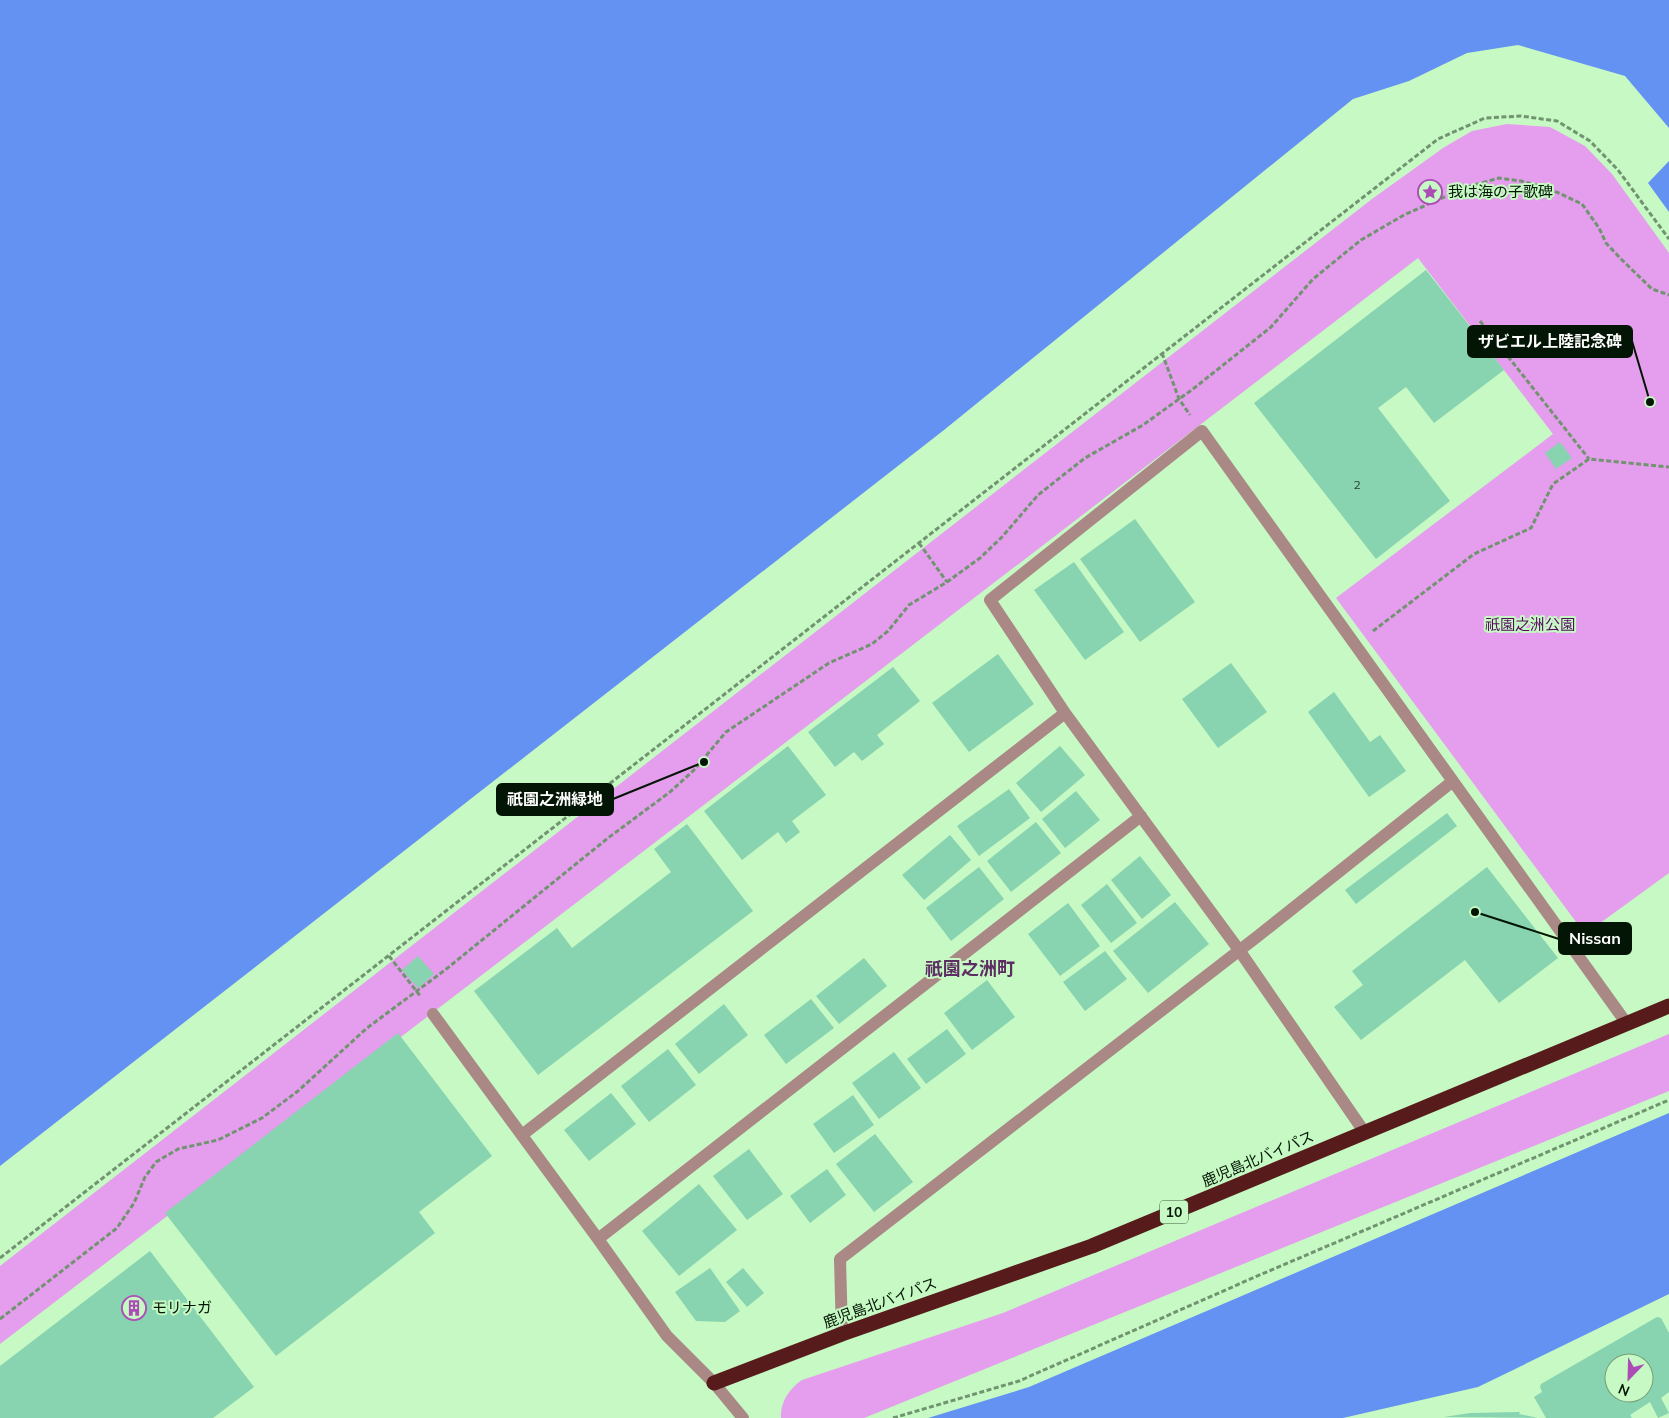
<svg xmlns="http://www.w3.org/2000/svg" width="1669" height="1418" font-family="Mulish,'Noto Sans JP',sans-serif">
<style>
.green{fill:#e59ded}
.water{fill:#6492f2}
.building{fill:#88d3b0;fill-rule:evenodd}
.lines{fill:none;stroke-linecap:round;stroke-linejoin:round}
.path{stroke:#70946f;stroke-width:3;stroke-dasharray:5 2.5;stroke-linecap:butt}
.minor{stroke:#a98885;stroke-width:12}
.highway{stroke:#571b1b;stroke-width:15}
.labels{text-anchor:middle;stroke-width:4;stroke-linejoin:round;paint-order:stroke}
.number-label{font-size:12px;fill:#24442f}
.shield{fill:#c6f9c3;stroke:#3e593d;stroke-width:1}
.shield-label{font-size:14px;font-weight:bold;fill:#031504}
.poi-label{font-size:15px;fill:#031504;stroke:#c6f9c3;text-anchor:start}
.park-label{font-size:15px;fill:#56095f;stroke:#c6f9c3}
.street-label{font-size:15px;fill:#031504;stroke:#c6f9c3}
.quarter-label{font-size:18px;font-weight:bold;fill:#5c2d61;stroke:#c6f9c3}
.leader{fill:none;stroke:#031504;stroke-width:2}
.callout-dot{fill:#031504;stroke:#c6f9c3;stroke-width:2}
.callout{fill:#031504;stroke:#031504;stroke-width:2}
.callout-label{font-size:16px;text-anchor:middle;font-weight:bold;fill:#fff}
</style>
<rect width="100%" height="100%" fill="#c6f9c3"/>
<!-- green -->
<path class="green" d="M1507,124L1550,127L1585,146L1612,174L1669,253V873L1585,934L1336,598L1553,434L1418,258L0,1344V1266L1372,199L1443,148L1472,131Z
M1669,1034V1091L864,1418H781C780,1402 790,1388 802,1380L1003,1313Z"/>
<!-- water -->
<path class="water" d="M0,0H1669V128L1625,76L1518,45L1467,53L1409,81L1353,99L944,430L0,1166Z
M1669,161V212L1648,183Z
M1669,1113V1294L1478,1387L1343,1418H928L1029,1387Z"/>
<!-- building -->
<path class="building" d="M1426,270L1504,370L1434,423L1406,387L1378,408L1450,501L1376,559L1254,403Z
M1560,442L1572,458L1556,469L1545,453Z
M1135,519L1195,602L1140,642L1080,559Z
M1074,562L1124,632L1085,660L1034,590Z
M998,654L1034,704L969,752L932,703Z
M1231,663L1267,712L1218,748L1182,699Z
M893,667L920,701L877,735L884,744L862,761L854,752L835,767L808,732Z
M1334,692L1370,742L1380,735L1406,771L1369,797L1308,712Z
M788,746L826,795L792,821L800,832L786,843L778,832L742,860L704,811Z
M1060,746L1085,775L1041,812L1016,783Z
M1009,789L1030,818L979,856L957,826Z
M1076,791L1100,820L1065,848L1042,819Z
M1447,813L1457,826L1356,904L1345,890Z
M1036,822L1061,853L1011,892L987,861Z
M687,824L753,911L538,1075L474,991L557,928L572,948L671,872L654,849Z
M950,835L971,860L924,900L902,875Z
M1140,856L1171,895L1142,919L1111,880Z
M979,867L1004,899L951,941L926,908Z
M1487,867L1558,958L1499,1003L1465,960L1361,1040L1334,1007L1363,985L1352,971Z
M1107,884L1137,923L1111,943L1081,905Z
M1175,902L1209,944L1148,993L1113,951Z
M1068,903L1100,946L1060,976L1028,934Z
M1105,951L1127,979L1085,1011L1063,982Z
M418,956L434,974L418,988L402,970Z
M864,958L887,986L839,1024L816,996Z
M987,980L1015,1017L972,1050L944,1013Z
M811,999L834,1028L786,1064L764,1035Z
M724,1004L748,1035L699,1074L675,1044Z
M947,1029L966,1054L926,1084L907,1059Z
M398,1033L492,1156L419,1212L435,1233L276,1356L165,1213Z
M668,1049L696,1085L649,1122L621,1086Z
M894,1052L921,1088L879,1119L852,1083Z
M611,1093L636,1124L589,1161L564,1130Z
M853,1095L874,1125L834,1153L813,1124Z
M875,1134L913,1182L874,1212L836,1164Z
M749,1149L783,1194L747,1220L713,1176Z
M827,1169L846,1195L810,1223L790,1196Z
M699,1184L737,1230L679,1276L642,1231Z
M150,1251L254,1387L213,1418H0V1366Z
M710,1268L740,1311L725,1322L696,1321L675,1292Z
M743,1268L764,1293L747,1307L726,1282Z
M1657,1317L1661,1318L1669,1333V1392L1661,1398L1669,1413L1658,1418L1650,1402L1630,1415L1632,1418H1546L1534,1397L1542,1392L1540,1387L1541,1384ZM1614,1363H1644V1393H1614Z
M1520,1412L1519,1414L1538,1418L1444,1417L1470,1413Z"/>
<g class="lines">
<!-- path -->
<path class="path" d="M1480,321L1589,459
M1162,353L1179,399L1190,415
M919,543L947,582
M1373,631L1474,554L1531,528L1553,484L1589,459L1669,467
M389,956L421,997
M0,1258L1438,139L1485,118L1521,116L1557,121L1590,141L1618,170L1669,239
M0,1319L117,1228L134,1203L145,1177L156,1162L178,1149L218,1140L262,1118L298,1091L367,1028L445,970L608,838L670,792L694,770L726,732L829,663L872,644L888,631L909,605L947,582L980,558L1002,537L1038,495L1085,458L1143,425L1193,389L1271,327L1313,279L1361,240L1404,215L1464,188L1499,178L1521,181L1548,188L1582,204L1599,228L1606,243L1621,259L1652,289L1669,295
M893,1418L1019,1381L1255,1277L1669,1100"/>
<!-- minor -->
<path class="minor" d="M433,1014L598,1239L667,1336L714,1383L743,1418
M1365,1133L1239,950L1065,713L990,600L1202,431L1627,1024
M522,1135L1065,713
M598,1239L1141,816
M842,1334L840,1259L1258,936L1453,781"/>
<!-- highway -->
<path class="highway" d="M714,1383L842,1334L1092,1246L1669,1006"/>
</g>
<!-- icons -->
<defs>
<symbol id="sight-ring" viewBox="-11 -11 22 22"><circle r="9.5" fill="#c6f9c3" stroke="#ac4db6" stroke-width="1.5"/><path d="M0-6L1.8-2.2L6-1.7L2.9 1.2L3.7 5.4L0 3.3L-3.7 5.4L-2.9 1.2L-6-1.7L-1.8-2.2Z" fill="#ac4db6"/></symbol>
<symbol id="building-ring" viewBox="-11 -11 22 22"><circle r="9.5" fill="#c6f9c3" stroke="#ac4db6" stroke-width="1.5"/><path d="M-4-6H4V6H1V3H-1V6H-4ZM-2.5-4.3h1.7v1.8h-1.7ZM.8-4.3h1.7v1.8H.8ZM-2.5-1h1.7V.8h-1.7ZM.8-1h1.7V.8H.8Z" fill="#ac4db6"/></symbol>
</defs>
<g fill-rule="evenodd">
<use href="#sight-ring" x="1416" y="178" width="28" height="28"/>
<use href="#building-ring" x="120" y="1294" width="28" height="28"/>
</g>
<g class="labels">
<!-- number labels -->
<g class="number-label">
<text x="1357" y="489">2</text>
</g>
<!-- shield labels -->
<rect class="shield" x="1160" y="1200.5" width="28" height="23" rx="4"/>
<g class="shield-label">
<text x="1174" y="1217">10</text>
</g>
<!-- poi labels -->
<g class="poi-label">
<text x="1448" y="197">我は海の子歌碑</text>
<text x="152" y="1313">モリナガ</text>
</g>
<!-- park labels -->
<g class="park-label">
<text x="1530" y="630">祇園之洲公園</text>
</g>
<!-- street labels -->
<g class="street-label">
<text transform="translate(1258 1159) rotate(-23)" y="5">鹿児島北バイパス</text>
<text transform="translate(880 1303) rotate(-20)" y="5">鹿児島北バイパス</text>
</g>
<!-- quarter labels -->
<g class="quarter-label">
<text x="970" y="975">祇園之洲町</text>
</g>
</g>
<!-- callouts -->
<path class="leader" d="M1650 402L1632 341M704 762L613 799M1475 912L1559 939"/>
<g class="callout-dot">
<circle cx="1650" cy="402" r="5"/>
<circle cx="704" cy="762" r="5"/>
<circle cx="1475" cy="912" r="5"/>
</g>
<g class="callout">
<rect x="1468" y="326" width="164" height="31" rx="5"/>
<rect x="497" y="784" width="116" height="31" rx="5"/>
<rect x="1559" y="923" width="72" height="31" rx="5"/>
</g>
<g class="callout-label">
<text x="1550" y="347">ザビエル上陸記念碑</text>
<text x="555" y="805">祇園之洲緑地</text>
<text x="1595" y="944">Nissan</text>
</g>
<!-- north arrow -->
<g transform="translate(1629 1378) rotate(203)"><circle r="24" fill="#c6f9c3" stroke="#789e77"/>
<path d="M0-4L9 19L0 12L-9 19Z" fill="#ac4db6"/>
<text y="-8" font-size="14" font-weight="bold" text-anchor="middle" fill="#031504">N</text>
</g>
</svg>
